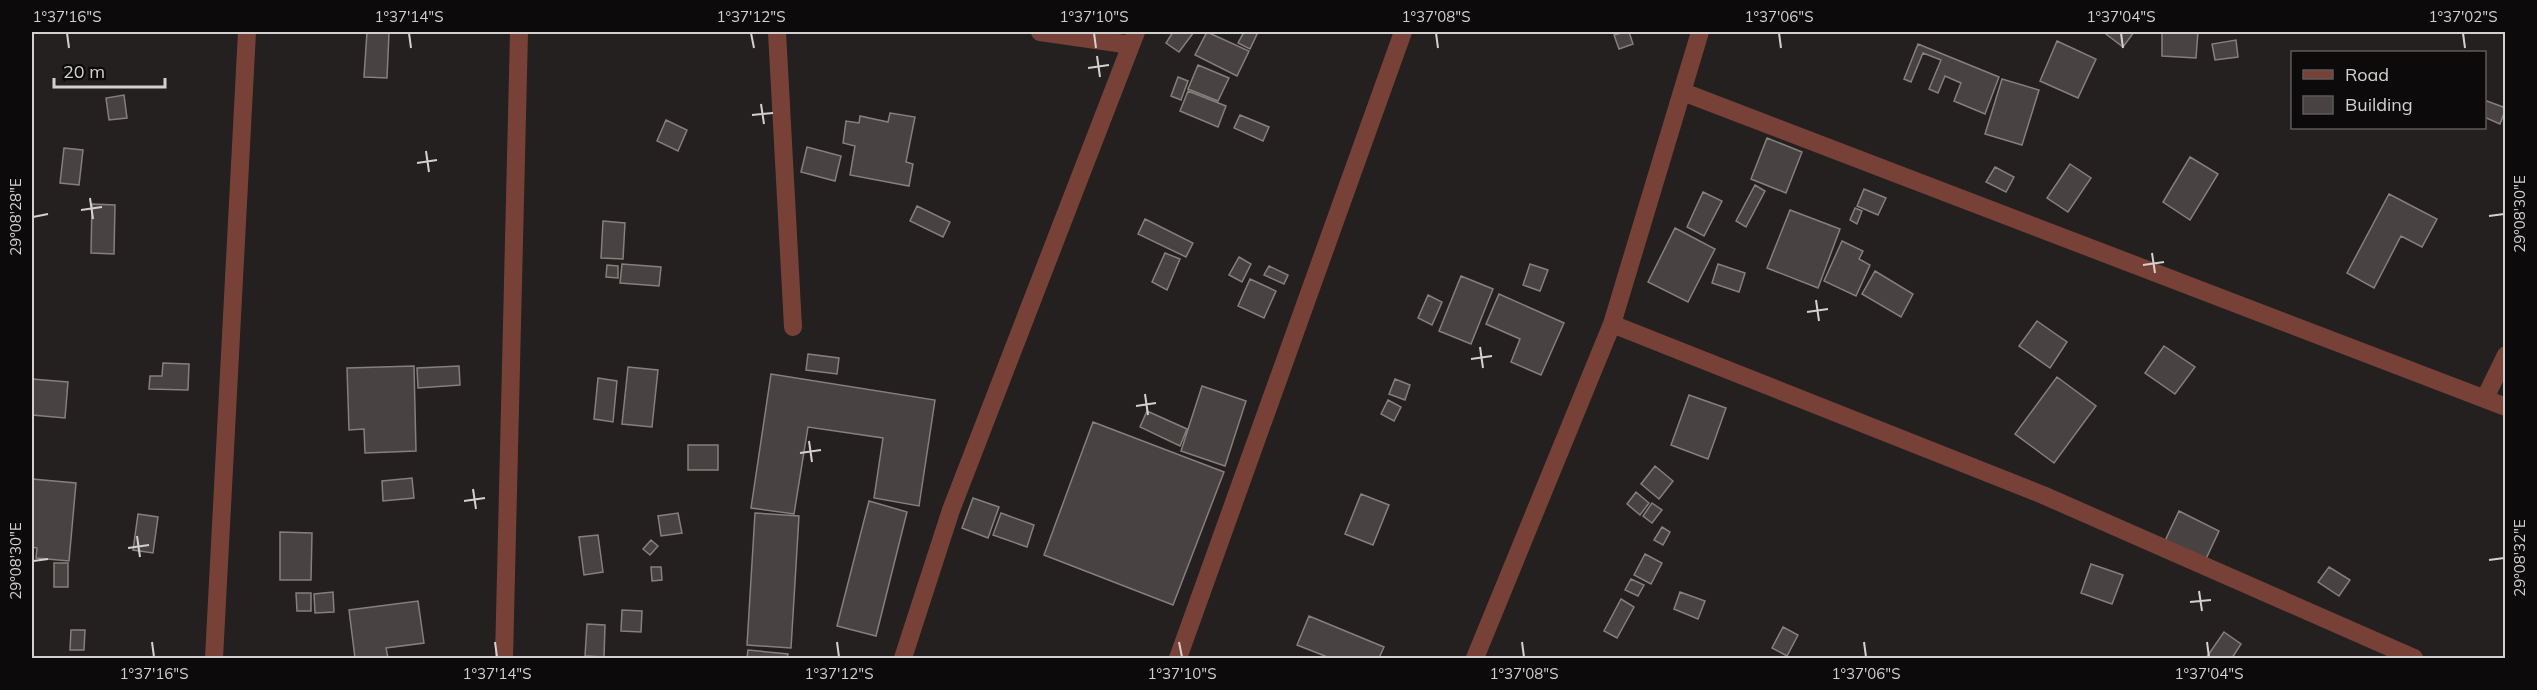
<svg xmlns="http://www.w3.org/2000/svg" width="2537" height="690" font-family="Mulish,sans-serif">
<style>
.building{fill:#484342;stroke:#857f7e;stroke-width:1.5}
.lines{fill:none;stroke-linecap:round;stroke-linejoin:round}
.street{stroke:#784138;stroke-width:18}
.ticks{fill:none;stroke:#d3d1d0;stroke-width:2}
.neatline{fill:none;stroke:#d3d1d0;stroke-width:2}
.ticks-label{font-size:15px;text-anchor:middle;fill:#d3d1d0}
</style>
<rect width="100%" height="100%" fill="#24201f"/>
<!-- building -->
<path class="building" d="M367,32L389,33L387,78L364,77Z
M1173,32H1194L1179,52L1166,43Z
M1207,32L1249,51L1237,76L1195,55Z
M1244,32H1258L1250,49L1238,43Z
M1625,32H1629L1633,44L1619,49L1614,35Z
M2107,32H2134L2123,47L2106,34Z
M2162,32H2198L2196,58L2162,56Z
M2236,40L2238,57L2215,60L2212,44Z
M2057,41L2096,59L2078,98L2040,81Z
M1918,44L1999,77L1985,114L1954,101L1961,83L1945,76L1938,93L1929,89L1941,60L1923,53L1911,82L1904,79Z
M1198,65L1229,78L1218,101L1188,89Z
M1178,77L1188,81L1181,100L1171,96Z
M2002,79L2039,90L2022,145L1985,134Z
M1188,91L1226,106L1218,127L1180,111Z
M124,95L127,118L109,120L106,98Z
M2484,100L2506,108L2500,124L2484,117Z
M890,113L915,117L906,162L913,164L909,186L850,175L855,146L843,143L846,121L859,123L860,116L888,122Z
M1240,115L1269,127L1263,141L1234,128Z
M666,120L687,130L678,151L657,141Z
M1767,138L1802,152L1786,193L1751,179Z
M807,147L841,156L835,181L801,172Z
M64,148L83,150L79,185L60,183Z
M2190,157L2218,174L2190,220L2163,202Z
M2070,164L2091,178L2068,212L2047,198Z
M1995,167L2014,177L2006,192L1986,182Z
M1755,185L1765,191L1746,227L1736,221Z
M1864,189L1886,198L1878,215L1857,206Z
M1703,192L1722,201L1704,236L1687,227Z
M2389,194L2437,219L2422,247L2401,236L2374,288L2347,273Z
M92,204L115,205L114,254L91,253Z
M917,206L950,222L943,237L910,221Z
M1855,208L1862,211L1857,224L1850,220Z
M1790,210L1840,229L1818,288L1767,268Z
M1145,219L1193,243L1186,257L1138,234Z
M603,221L625,223L623,259L601,258Z
M1675,228L1715,249L1688,302L1648,282Z
M1842,241L1863,251L1859,259L1870,265L1856,296L1824,281Z
M1165,253L1180,259L1167,290L1152,282Z
M1239,257L1251,264L1242,282L1229,275Z
M622,264L661,267L659,286L620,283Z
M1530,264L1548,270L1540,291L1523,285Z
M1718,264L1745,273L1739,292L1712,283Z
M607,265L618,266V278L606,277Z
M1269,266L1288,275L1284,284L1264,275Z
M1875,271L1913,294L1901,317L1862,294Z
M1461,276L1493,289L1471,344L1439,331Z
M1250,279L1276,291L1264,318L1238,306Z
M1499,294L1564,323L1541,375L1511,362L1520,339L1486,324Z
M1428,295L1442,302L1432,325L1418,318Z
M2037,321L2067,342L2050,368L2019,346Z
M2164,346L2195,367L2175,394L2145,373Z
M808,354L839,358L837,374L806,370Z
M163,363L189,364L188,390L149,389L150,376H162Z
M414,366L416,451L365,453L364,429L349,430L347,368Z
M459,366L460,385L418,388L417,368Z
M628,367L658,370L652,427L622,424Z
M771,374L935,400L919,506L874,498L883,438L808,427L794,514L751,508Z
M2057,377L2096,406L2054,463L2015,434Z
M598,378L617,381L613,422L594,419Z
M32,379L68,382L65,418L32,415Z
M1395,379L1410,385L1405,400L1389,394Z
M1202,386L1246,401L1225,466L1181,451Z
M1689,395L1726,408L1708,459L1671,445Z
M1388,400L1401,407L1394,421L1381,414Z
M1147,411L1187,429L1180,446L1140,427Z
M1093,422L1224,472L1173,605L1044,555Z
M688,445H718V470H688Z
M1655,466L1673,481L1659,499L1641,484Z
M412,478L414,498L383,501L382,481Z
M32,479L76,483L69,561L36,558L37,548L32,547Z
M1636,492L1649,503L1640,515L1627,504Z
M1361,494L1389,505L1373,545L1345,534Z
M973,498L999,507L988,538L962,528Z
M869,501L907,512L876,636L837,626Z
M1652,503L1662,510L1652,523L1643,516Z
M2179,511L2219,531L2204,563L2164,543Z
M678,513L682,533L661,536L658,516Z
M755,513L799,516L791,648L747,645Z
M1001,513L1034,525L1027,547L993,535Z
M138,514L158,517L153,553L133,550Z
M1662,527L1670,532L1663,545L1654,540Z
M280,532L312,533L311,580H280Z
M598,535L603,572L584,575L579,537Z
M651,540L658,546L650,555L643,549Z
M1645,554L1662,563L1651,584L1634,575Z
M54,563H68V587H54Z
M2091,564L2123,575L2112,604L2081,593Z
M651,567H661L662,580L652,581Z
M2329,567L2350,580L2339,596L2318,582Z
M1631,579L1644,585L1638,596L1625,590Z
M333,592L334,612L315,613L314,594Z
M1680,592L1705,601L1698,619L1674,609Z
M296,593H311V611H297Z
M1621,599L1634,607L1617,638L1604,631Z
M418,601L424,643L386,648L388,658H355L349,610Z
M622,610L642,611L641,632L621,631Z
M1309,616L1384,647L1379,658H1330L1297,645Z
M587,624L605,625L604,657L585,656Z
M1783,627L1798,635L1787,656L1772,648Z
M71,630H85L84,650H70Z
M2224,632L2241,644L2232,658H2206Z
M748,650L788,654L787,658H747Z"/>
<g class="lines">
<!-- street -->
<path class="street" d="M777,32L793,327
M1040,32L1131,45
M1683,92L2506,407
M1612,324L2043,495L2414,658
M2485,398L2506,355
M214,658L247,32
M504,658L519,32
M903,658L951,510L1136,32
M1178,658L1403,32
M1475,658L1612,324L1700,32"/>
</g>
<!-- ticks -->
<path class="ticks" d="M67,33L69,48M409,33L411,48M751,33L754,48M1094,33L1096,48M1436,33L1438,48M1779,33L1781,48M2121,33L2123,48M2463,33L2465,48M1097,56L1100,77M1088,68L1109,65M761,104L764,124M752,115L773,113M426,151L429,172M417,163L437,160M90,198L93,219M81,210L102,207M2489,216L2504,214M33,217L48,214M2152,253L2155,273M2143,265L2164,262M1816,300L1819,321M1807,312L1828,309M1480,347L1483,368M1471,359L1492,356M1145,394L1148,415M1136,406L1156,403M809,441L812,462M800,453L821,450M473,489L476,509M464,501L485,498M137,536L140,557M128,548L149,545M2489,560L2504,558M33,561L48,559M2199,591L2202,611M2190,602L2211,600M152,642L154,657M495,642L497,657M837,642L839,657M1179,642L1182,657M1522,642L1524,657M1864,642L1866,657M2207,642L2209,657"/>
<!-- border -->
<rect width="2537" height="690" fill="none" stroke="#0c0a0a" stroke-width="66"/>
<!-- legend -->
<rect x="2291" y="51" width="195" height="78" fill="#0c0a0a" stroke="#5c5a59" stroke-width="1.5"/>
<rect x="2303" y="70" width="30" height="9" fill="#784138" stroke="#5c5a59" stroke-width="1.5"/>
<text x="2345" y="81" font-size="18" fill="#d3d1d0">Road</text>
<rect x="2303" y="96" width="30" height="18" fill="#484342" stroke="#5c5a59" stroke-width="1.5"/>
<text x="2345" y="111" font-size="18" fill="#d3d1d0">Building</text>
<!-- scale -->
<path d="M54 78v9h111v-9" fill="none" stroke="#d3d1d0" stroke-width="3"/>
<text x="63" y="78" font-size="18" fill="#d3d1d0" stroke="#0c0a0a" stroke-width="4.5" paint-order="stroke">20 m</text>
<rect x="33" y="33" width="2471" height="624" class="neatline"/>
<g class="ticks-label">
<text x="67" y="22">1°37'16"S</text>
<text x="409" y="22">1°37'14"S</text>
<text x="751" y="22">1°37'12"S</text>
<text x="1094" y="22">1°37'10"S</text>
<text x="1436" y="22">1°37'08"S</text>
<text x="1779" y="22">1°37'06"S</text>
<text x="2121" y="22">1°37'04"S</text>
<text x="2463" y="22">1°37'02"S</text>
<text transform="translate(2520 214) rotate(-90)" y="5">29°08'30"E</text>
<text transform="translate(16 217) rotate(-90)" y="5">29°08'28"E</text>
<text transform="translate(2520 558) rotate(-90)" y="5">29°08'32"E</text>
<text transform="translate(16 561) rotate(-90)" y="5">29°08'30"E</text>
<text x="154" y="679">1°37'16"S</text>
<text x="497" y="679">1°37'14"S</text>
<text x="839" y="679">1°37'12"S</text>
<text x="1182" y="679">1°37'10"S</text>
<text x="1524" y="679">1°37'08"S</text>
<text x="1866" y="679">1°37'06"S</text>
<text x="2209" y="679">1°37'04"S</text>
</g>
</svg>
